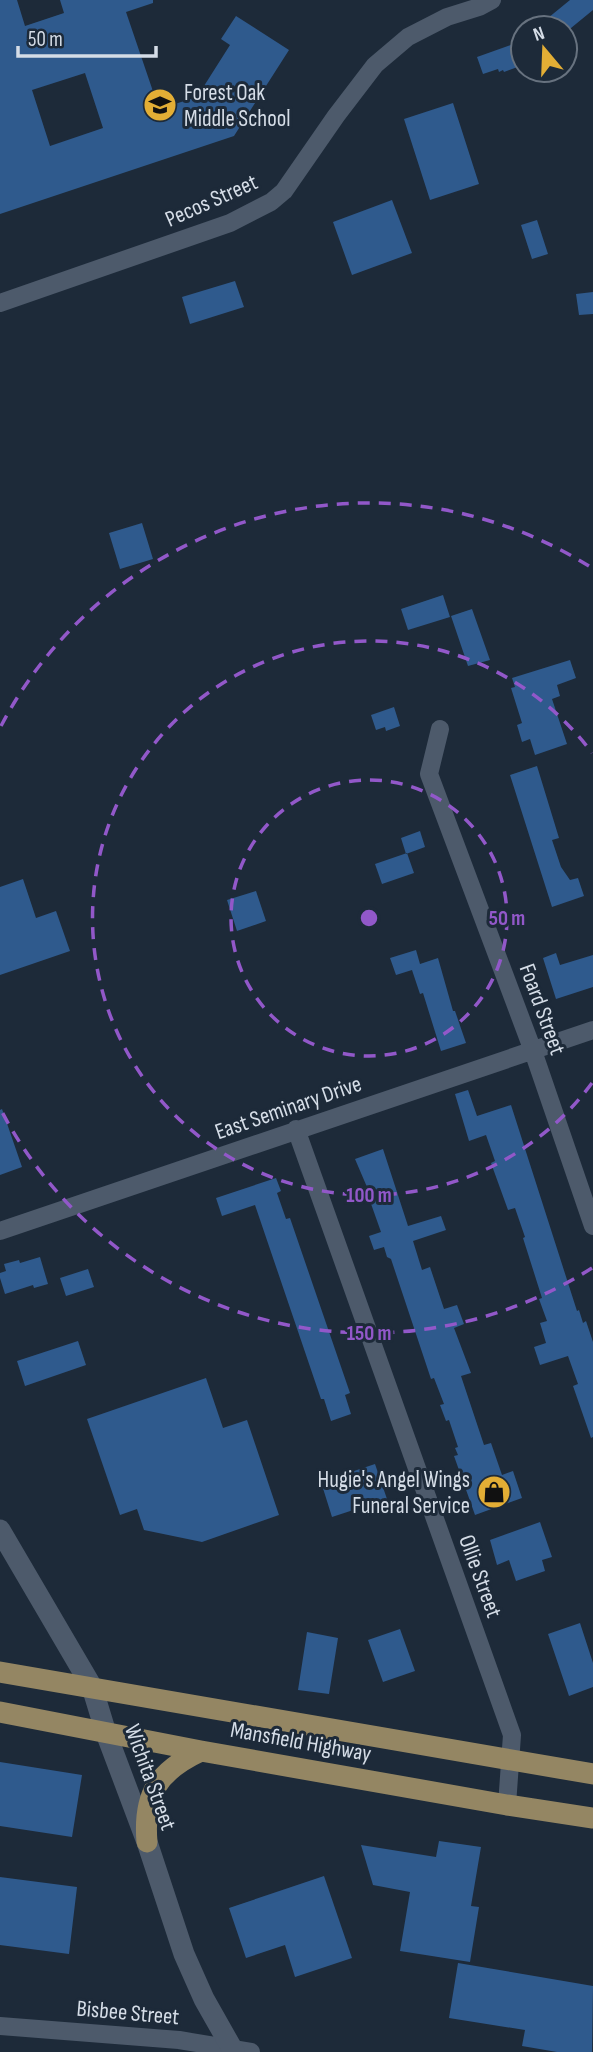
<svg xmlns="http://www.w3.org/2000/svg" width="593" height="2052" font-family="'Sofia Sans Condensed',sans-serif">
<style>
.building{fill:#2f5a8d;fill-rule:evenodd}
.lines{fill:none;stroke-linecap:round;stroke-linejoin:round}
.street{stroke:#4d5a6b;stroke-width:18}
.secondary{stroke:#4d5a6b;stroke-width:21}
.primary{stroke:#948663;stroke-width:21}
.ring{fill:none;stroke:#9258c9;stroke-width:3.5;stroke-dasharray:12 9}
.labels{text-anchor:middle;stroke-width:6;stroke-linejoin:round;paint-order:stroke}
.poi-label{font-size:23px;fill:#d5dde7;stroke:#1d2a39;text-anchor:start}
.street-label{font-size:23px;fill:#d5dde7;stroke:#1d2a39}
.centre{fill:#9258c9;stroke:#1d2a39;stroke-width:3.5}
.ring-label{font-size:21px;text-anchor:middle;font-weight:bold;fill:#9258c9;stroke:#1d2a39;stroke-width:6;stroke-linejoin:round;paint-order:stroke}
</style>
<rect width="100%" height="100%" fill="#1d2a39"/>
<!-- building -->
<path class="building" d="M0,0H17L25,26L64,13L60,0H153V3L126,12L159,109L197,97L230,45L221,39L236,16L289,50L234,136L0,214ZM85,73L103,128L50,146L32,90Z
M570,0H593V10L571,28H556L548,18Z
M519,42L523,53V65L504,72L503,70L499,72L498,69L483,74L477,57Z
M453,103L479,184L430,200L404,119Z
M392,200L412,253L352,275L333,222Z
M537,220L548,254L532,259L521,225Z
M235,281L244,307L190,324L182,297Z
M593,292V314L579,315L576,294Z
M142,523L153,559L120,569L109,533Z
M443,595L450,617L408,630L401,609Z
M472,609L490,660L468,666L451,616Z
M570,660L576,678L557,685L560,696L552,699L567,744L535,755L530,739L522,742L517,725L522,723L511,688L515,687L512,678Z
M394,707L400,726L386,731L385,727L376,730L371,715Z
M537,766L559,838L552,840L561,867L570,880L578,878L584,896L552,907L510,775Z
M420,831L425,847L406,854L401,838Z
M407,853L414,873L382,884L375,864Z
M23,879L36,918L56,911L70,951L0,975V887Z
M256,891L266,921L237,931L227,900Z
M416,950L420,964L438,958L453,1011H455L466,1043L441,1051L423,993L420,994L412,970L396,975L390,958Z
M556,953L560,965L593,955V987L556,999L543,958Z
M468,1090L477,1116L511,1105L577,1311L579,1310L583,1323L586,1321L593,1342V1437L591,1438L573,1386L578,1384L568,1356L540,1365L534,1347L546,1343L540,1323L547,1321L539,1299L542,1298L523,1238L525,1237L515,1208L508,1210L491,1163L495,1161L486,1135L469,1141L455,1094Z
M2,1109L22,1167L0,1175V1110Z
M383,1149L408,1226L441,1216L446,1230L413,1241L422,1270L430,1267L444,1309L457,1305L464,1324L454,1328L471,1373L461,1376L484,1445L491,1443L502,1475L513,1471L522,1498L475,1515L454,1456L458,1455L455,1448L458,1447L449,1420L446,1421L440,1405L444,1404L434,1378L431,1379L391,1259L387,1257L384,1247L374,1250L369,1236L381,1232L370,1201H373L355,1159Z
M276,1178L281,1191L277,1193L286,1219L290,1218L350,1393L345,1395L351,1414L331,1421L324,1399H321L255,1205L222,1216L216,1198Z
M40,1257L48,1284L34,1288L33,1285L5,1294L0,1278V1273L6,1271L4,1264L19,1260L20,1263Z
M88,1269L94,1287L66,1296L60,1278Z
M78,1341L86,1365L25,1386L17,1361Z
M206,1378L223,1428L247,1420L279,1515L202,1542L144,1530L137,1509L120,1515L87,1419Z
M375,1464L387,1499L332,1517L321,1482Z
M540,1522L552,1557L542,1560L545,1571L516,1581L509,1560L497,1565L490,1540Z
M580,1623L593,1663V1687L569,1696L548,1634Z
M400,1629L415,1671L383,1682L368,1640Z
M307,1632L338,1638L329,1694L298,1690Z
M0,1762L82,1775L72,1837L0,1826Z
M439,1841L481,1847L471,1906L479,1907L470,1962L400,1951L410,1892L373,1885L361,1845L436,1857Z
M324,1876L352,1958L295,1977L285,1945L246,1958L229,1908Z
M0,1877L77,1887L69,1954L0,1945Z
M458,1963L593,1986L592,2052H557L522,2046L525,2030L449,2018Z"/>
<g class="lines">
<!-- street -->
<path class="street" d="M0,303L230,223L271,202L284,191L336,116L375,65L408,37L447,17L479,7L492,0
M440,729L429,774L533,1051L593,1226
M296,1129L512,1735L507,1805
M0,1231L593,1030
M0,2026L179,2040L251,2052"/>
<!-- secondary -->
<path class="secondary" d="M0,1530L92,1687L106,1733L147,1842L184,1954L204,1999L234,2052"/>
<!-- primary -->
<path class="primary" d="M0,1672L593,1774
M0,1712L201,1751L507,1805L593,1818
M147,1842C143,1794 158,1771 201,1751"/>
</g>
<!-- distance rings -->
<g class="ring">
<circle cx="369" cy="918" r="138"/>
<path d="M592 1083A277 277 0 1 1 592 753"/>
<path d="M592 1268A415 415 0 0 1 1 1110M1 726A415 415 0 0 1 592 568"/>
</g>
<!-- icons -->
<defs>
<symbol id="school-disc" viewBox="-11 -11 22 22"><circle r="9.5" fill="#e3ae35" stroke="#1d2a39"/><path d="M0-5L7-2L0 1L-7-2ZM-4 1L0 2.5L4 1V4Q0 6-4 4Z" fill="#111"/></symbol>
<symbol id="shop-disc" viewBox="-11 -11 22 22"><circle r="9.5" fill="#e3ae35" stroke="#1d2a39"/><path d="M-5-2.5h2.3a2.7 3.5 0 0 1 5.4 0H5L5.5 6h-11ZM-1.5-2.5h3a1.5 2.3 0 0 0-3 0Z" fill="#111"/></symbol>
</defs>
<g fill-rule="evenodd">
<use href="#school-disc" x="141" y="86" width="38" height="38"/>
<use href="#shop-disc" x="475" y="1473" width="38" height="38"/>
</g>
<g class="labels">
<!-- poi labels -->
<g class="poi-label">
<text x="184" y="100">Forest Oak<tspan x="184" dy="26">Middle School</tspan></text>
<text x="470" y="1487" text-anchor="end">Hugie's Angel Wings<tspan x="470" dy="26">Funeral Service</tspan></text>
</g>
<!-- street labels -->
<g class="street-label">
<text transform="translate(211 200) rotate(-24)" y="8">Pecos Street</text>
<text transform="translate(543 1009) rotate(70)" y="8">Foard Street</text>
<text transform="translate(288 1107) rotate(-19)" y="8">East Seminary Drive</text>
<text transform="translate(481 1576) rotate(70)" y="8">Ollie Street</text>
<text transform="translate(301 1741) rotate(10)" y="8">Mansfield Highway</text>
<text transform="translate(151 1777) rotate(70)" y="8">Wichita Street</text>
<text transform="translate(128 2012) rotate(5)" y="8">Bisbee Street</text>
</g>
</g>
<circle cx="369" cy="918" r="10" class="centre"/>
<g class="ring-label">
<text x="507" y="925">50 m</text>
<text x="369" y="1202">100 m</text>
<text x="369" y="1340">150 m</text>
</g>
<!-- north arrow -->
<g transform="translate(544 49) rotate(341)"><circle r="33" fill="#1d2a39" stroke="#67727f" stroke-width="2"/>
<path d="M0-5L12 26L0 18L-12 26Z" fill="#e3ae35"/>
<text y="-10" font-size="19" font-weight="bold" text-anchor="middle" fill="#d5dde7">N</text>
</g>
<!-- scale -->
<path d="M18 46v10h138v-10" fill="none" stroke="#d5dde7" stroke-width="3.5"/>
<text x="28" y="46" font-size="21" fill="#d5dde7" stroke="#1d2a39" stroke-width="5" paint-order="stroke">50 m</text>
</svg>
